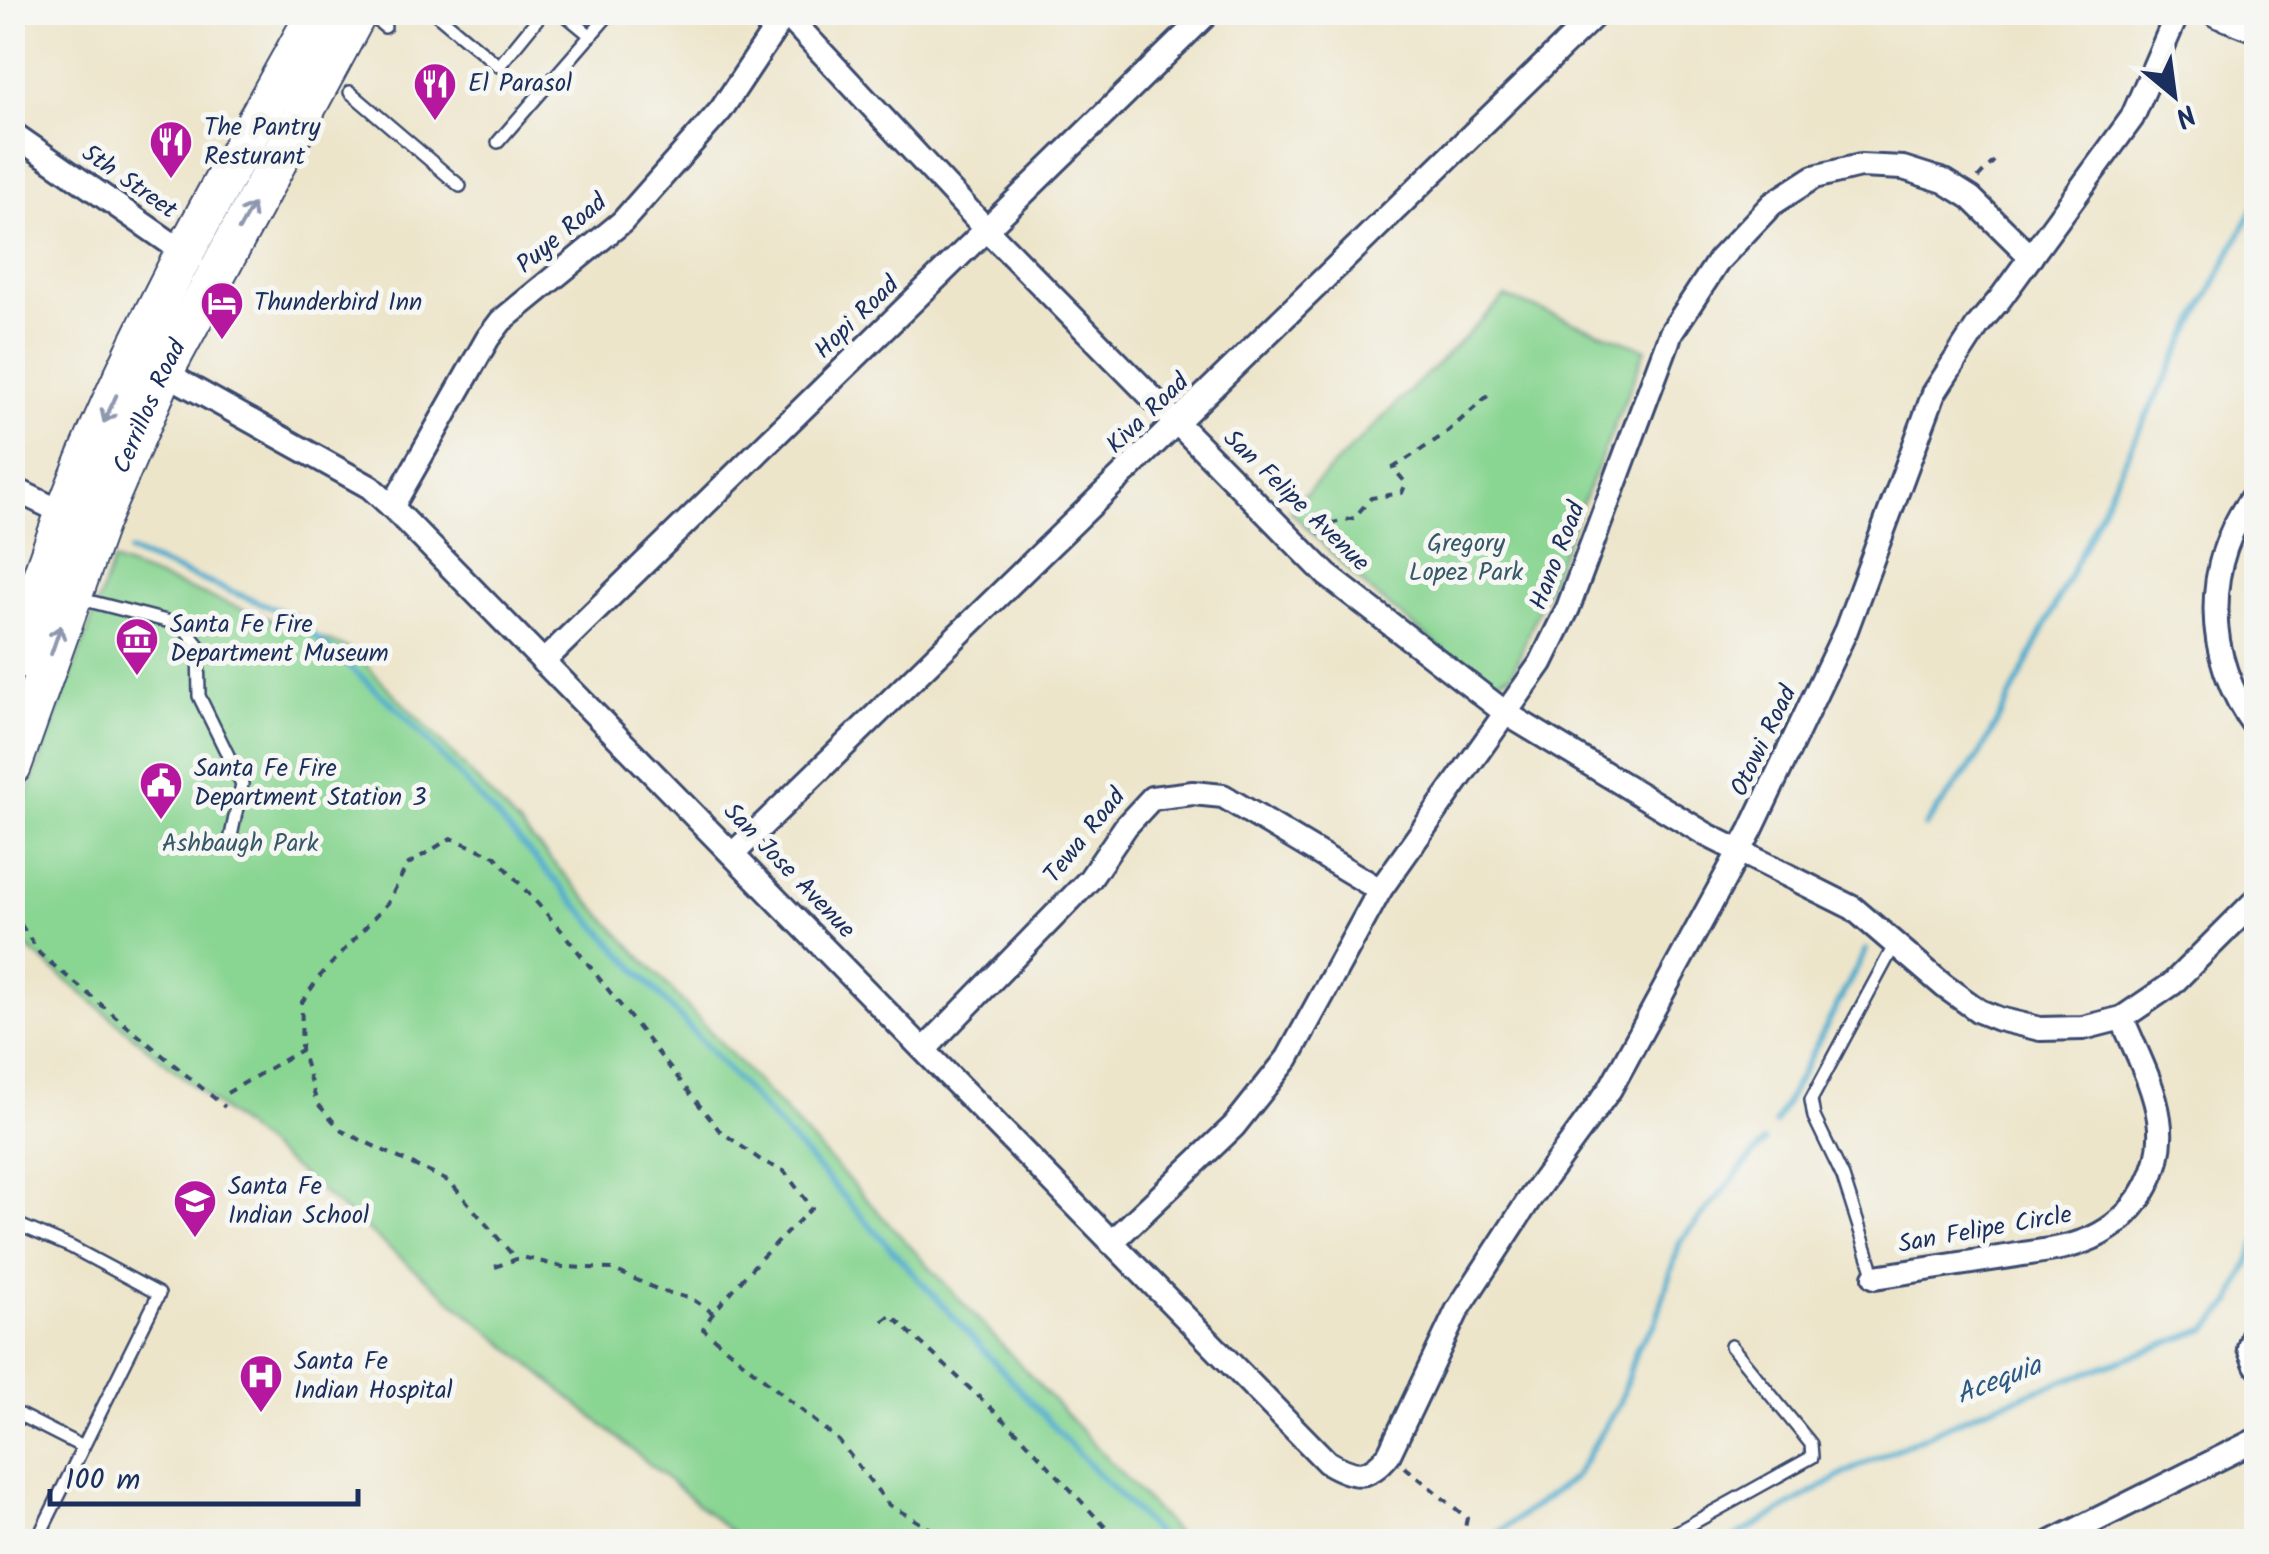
<svg xmlns="http://www.w3.org/2000/svg" width="2269" height="1554" viewBox="0 0 2269 1554" font-family="Kalam,sans-serif">
<style>
.green{fill:#89d592;stroke:#528278;stroke-width:2.5}
.lines{fill:none;stroke-linecap:round;stroke-linejoin:round}
.stream{stroke:#4caacb;stroke-width:6}
.service-casing{stroke:#3a4a6e;stroke-width:16}
.minor-casing{stroke:#3a4a6e;stroke-width:28}
.tertiary-casing{stroke:#3a4a6e;stroke-width:35}
.primary-casing{stroke:#3a4a6e;stroke-width:42}
.path{stroke:#3a4a6e;stroke-width:4;stroke-dasharray:8 8;stroke-linecap:butt}
.service{stroke:#fff;stroke-width:11}
.minor{stroke:#fff;stroke-width:22}
.tertiary{stroke:#fff;stroke-width:30}
.primary{stroke:#fff;stroke-width:38}
.oneway{stroke:#8d97ae}
.labels{text-anchor:middle;dominant-baseline:central;stroke-width:10;stroke-linejoin:round;paint-order:stroke}
.poi-label{font-size:25px;fill:#1b2f5e;stroke:#f6f6f2;text-anchor:start}
.street-label{font-size:25px;fill:#1b2f5e;stroke:#f6f6f2}
.park-label{font-size:25px;fill:#36586b;stroke:#f6f6f2}
.water-label{font-size:28px;font-style:italic;fill:#2c5a84;stroke:#f6f6f2}
</style>
<rect width="100%" height="100%" fill="#f6f6f2"/>
<filter id="ink" filterUnits="userSpaceOnUse"><feTurbulence type="fractalNoise" baseFrequency=".01" numOctaves="2"/><feDisplacementMap in="SourceGraphic" scale="20" xChannelSelector="R" yChannelSelector="G"/><feConvolveMatrix kernelMatrix="1 2 1 2 8 2 1 2 1" color-interpolation-filters="sRGB"/></filter>
<filter id="wash" filterUnits="userSpaceOnUse"><feTurbulence type="fractalNoise" baseFrequency=".0048" numOctaves="4" result="noise"/><feDisplacementMap in="SourceGraphic" scale="40" xChannelSelector="R" yChannelSelector="G"/><feGaussianBlur stdDeviation="2.25" result="paint"/><feColorMatrix in="noise" values="0 0 0 0 0 0 0 0 0 0 0 0 0 0 0 0 0 1.4 0 .05"/><feComposite in="paint" operator="in"/></filter>
<g filter="url(#wash)">
<rect width="100%" height="100%" fill="#ede5ca"/>
<!-- green -->
<g class="green">
<polygon points="1505,297 1646,349 1512,674 1486,684 1369,590 1289,510"/>
<polygon points="113,561 350,649 444,745 1184,1541 742,1541 13,936 12,837"/>
</g>
<g class="lines">
<!-- stream -->
<g class="stream">
<polyline points="130,552 291,615 402,713 1073,1448 1165,1542"/>
<polyline points="1925,826 1979,756 2020,678 2139,431 2256,203"/>
<polyline points="1775,1124 1866,950"/>
<polyline points="1485,1542 1574,1478 1620,1402 1637,1347 1655,1324 1680,1242 1764,1142"/>
<polyline points="1727,1542 1853,1469 1980,1411 2207,1329 2232,1302 2256,1244"/>
</g>
</g>
</g>
<g filter="url(#ink)">
<g class="lines">
<!-- service casing -->
<g class="service-casing">
<g id="service">
<polyline points="367,12 385,27"/>
<polyline points="434,12 499,66 543,12"/>
<polyline points="562,12 591,36"/>
<polyline points="350,92 460,186"/>
<polyline points="498,142 611,12"/>
<polyline points="77,598 182,625 198,645 199,696 242,784 231,836"/>
<polyline points="12,1222 71,1247 159,1294 36,1542"/>
<polyline points="1875,1277 1843,1177 1814,1117 1811,1100 1895,944"/>
<polyline points="12,1411 83,1447"/>
<polyline points="1659,1542 1812,1457 1811,1444 1731,1346"/>
</g>
</g>
<!-- minor casing -->
<g class="minor-casing">
<g id="minor">
<polyline points="784,12 987,230 1327,575 1507,714 1707,835 1853,908 1944,986 1979,1011 1999,1019 2040,1029 2083,1028 2122,1018 2172,984 2256,900"/>
<polyline points="12,17 15,12"/>
<polyline points="12,133 192,258"/>
<path d="M157 363 183 383 370 487 392 507 1327 1462C1354 1478 1369 1480 1389 1454L1457 1311 1529 1200 1610 1089 1751 830 1846 630 1934 393 1978 325 2000 299 2132 118 2178 12"/>
<polyline points="12,488 47,505 78,513"/>
<path d="M2256 492C2201 563 2203 657 2256 728"/>
<polyline points="392,507 488,338 501,321 622,222 721,110 785,14"/>
<polyline points="543,662 1209,12"/>
<polyline points="734,853 1598,12"/>
<polyline points="925,1049 1090,879 1126,826 1152,798 1193,793 1223,796 1380,890"/>
<polyline points="1111,1243 1234,1126 1288,1058 1380,890 1541,663 1568,608 1671,333 1719,260 1772,204 1814,177 1860,166 1903,168 1944,181 1971,198 2031,257"/>
<path d="M1875 1277C1920 1270 1965 1263 2011 1256 2040 1251 2073 1249 2100 1234 2140 1212 2166 1165 2159 1119 2154 1084 2135 1050 2122 1018"/>
<polyline points="2256,1326 2249,1348 2256,1365"/>
<polyline points="2052,1542 2256,1440"/>
</g>
</g>
<!-- tertiary casing -->
<g class="tertiary-casing">
<polyline id="tertiary" points="2218,12 2256,26"/>
</g>
<!-- primary casing -->
<g class="primary-casing">
<g id="primary">
<path d="M12 662C30 611 47 560 66 510 132 337 227 174 317 12"/>
<path id="s1" d="M12 766 99 522 166 368 358 12"/>
</g>
</g>
<!-- path -->
<g class="path">
<polyline points="1978,178 1994,161"/>
<polyline points="1318,534 1333,523 1354,518 1371,498 1402,493 1406,483 1393,468 1445,434 1492,392"/>
<polyline points="12,911 40,954 225,1107"/>
<polyline points="227,1093 301,1050"/>
<polyline points="495,1267 522,1257 563,1267 612,1269 659,1290 692,1299 713,1313 759,1260 812,1208 784,1171 762,1161 719,1130 561,930 495,856 451,838 407,865 388,903 320,976 302,1002 301,1050 317,1103 342,1131 450,1182 516,1259"/>
<polyline points="713,1313 703,1329 839,1441 889,1505 954,1542"/>
<polyline points="883,1321 891,1315 1020,1435 1119,1542"/>
<polyline points="1405,1467 1467,1518 1462,1542"/>
<polyline points="1100,1542 1103,1527"/>
</g>
<!-- service -->
<use href="#service" class="service"/>
<!-- minor -->
<use href="#minor" class="minor"/>
<!-- tertiary -->
<use href="#tertiary" class="tertiary"/>
<!-- primary -->
<use href="#primary" class="primary"/>
</g>
<!-- one-way arrows -->
<defs><path id="oneway-shaft" d="M-6 0H5M1.5-3L5.5 0L1.5 3" fill="none" stroke-width="1.6" stroke-linecap="round" stroke-linejoin="round" transform="scale(2.5)"/></defs>
<g class="oneway">
<use href="#oneway-shaft" transform="translate(246 217) rotate(-61)"/>
<use href="#oneway-shaft" transform="translate(110 409) rotate(115)"/>
<use href="#oneway-shaft" transform="translate(56 640) rotate(-71)"/>
</g>
</g>
<!-- icons -->
<defs>
<g id="restaurant-pin" transform="scale(2.25)"><path d="M0 17L-7.5 6A9.5 9.5 0 1 1 7.5 6Z" fill="#b5179e" stroke="#f6f6f2"/><path d="M-5-6h1v4h1v-4h1v4h1v-4h1v5L-1.5 .5V6h-2V.5L-5-1ZM5-6V6H3V1.5H1.5Q1.5-4 5-6Z" fill="#fff"/></g>
<g id="hotel-pin" transform="scale(2.25)"><path d="M0 17L-7.5 6A9.5 9.5 0 1 1 7.5 6Z" fill="#b5179e" stroke="#f6f6f2"/><path d="M-6-4.5h1.5V1H6V5H4.5V3h-9V5H-6ZM-4 0a1.8 1.8 0 1 1 3.6 0ZM.5 0V-2.5h3Q6-2.5 6 0Z" fill="#fff"/></g>
<g id="museum-pin" transform="scale(2.25)"><path d="M0 17L-7.5 6A9.5 9.5 0 1 1 7.5 6Z" fill="#b5179e" stroke="#f6f6f2"/><path d="M0-6L6-3V-2H-6V-3ZM-5-1h2V3h-2ZM-1-1h2V3h-2ZM3-1h2V3H3ZM-6 4H6V6H-6Z" fill="#fff"/></g>
<g id="civic-pin" transform="scale(2.25)"><path d="M0 17L-7.5 6A9.5 9.5 0 1 1 7.5 6Z" fill="#b5179e" stroke="#f6f6f2"/><path d="M-.6-6.5H3V-4.5H.6V-3L4-1V1h2V6H-6V1h2V-1L-.6-3ZM-1.2 2.5V6h2.4V2.5Z" fill="#fff"/></g>
<g id="school-pin" transform="scale(2.25)"><path d="M0 17L-7.5 6A9.5 9.5 0 1 1 7.5 6Z" fill="#b5179e" stroke="#f6f6f2"/><path d="M0-5L7-2L0 1L-7-2ZM-4 1L0 2.5L4 1V4Q0 6-4 4Z" fill="#fff"/></g>
<g id="hospital-pin" transform="scale(2.25)"><path d="M0 17L-7.5 6A9.5 9.5 0 1 1 7.5 6Z" fill="#b5179e" stroke="#f6f6f2"/><path d="M-5-5h3v3.5h4V-5h3V5h-3V1.5h-4V5h-3Z" fill="#fff"/></g>
</defs>
<g fill-rule="evenodd">
<use href="#restaurant-pin" x="435" y="84"/>
<use href="#restaurant-pin" x="171" y="142"/>
<use href="#hotel-pin" x="222" y="303"/>
<use href="#museum-pin" x="137" y="639"/>
<use href="#civic-pin" x="161" y="783"/>
<use href="#school-pin" x="195" y="1201"/>
<use href="#hospital-pin" x="261" y="1376"/>
</g>
<g class="labels">
<!-- poi labels -->
<g class="poi-label">
<text x="468" y="84">El Parasol</text>
<text x="204" y="128">The Pantry<tspan x="204" dy="29">Resturant</tspan></text>
<text x="254" y="303">Thunderbird Inn</text>
<text x="170" y="625">Santa Fe Fire<tspan x="170" dy="29">Department Museum</tspan></text>
<text x="194" y="769">Santa Fe Fire<tspan x="194" dy="29">Department Station 3</tspan></text>
<text x="228" y="1187">Santa Fe<tspan x="228" dy="29">Indian School</tspan></text>
<text x="294" y="1362">Santa Fe<tspan x="294" dy="29">Indian Hospital</tspan></text>
</g>
<!-- street labels -->
<g class="street-label">
<text transform="translate(129 182) rotate(35)">5th Street</text>
<text transform="translate(562 234) rotate(-40)">Puye Road</text>
<text transform="translate(857 318) rotate(-44)">Hopi Road</text>
<text stroke="none"><textPath href="#s1" startOffset="385">Cerrillos Road</textPath></text>
<text transform="translate(1148 414) rotate(-44)">Kiva Road</text>
<text transform="translate(1296 501) rotate(44)">San Felipe Avenue</text>
<text transform="translate(1558 556) rotate(-69)">Hano Road</text>
<text transform="translate(1764 741) rotate(-64)">Otowi Road</text>
<text transform="translate(1085 836) rotate(-51)">Tewa Road</text>
<text transform="translate(789 871) rotate(46)">San Jose Avenue</text>
<text transform="translate(1985 1230) rotate(-10)">San Felipe Circle</text>
</g>
<!-- park labels -->
<g class="park-label">
<text x="1466" y="544">Gregory<tspan x="1466" dy="29">Lopez Park</tspan></text>
<text x="240" y="844">Ashbaugh Park</text>
</g>
<!-- water labels -->
<g class="water-label">
<text transform="translate(1999 1381) rotate(-21)">Acequia</text>
</g>
</g>
<!-- margin -->
<rect width="2269" height="1554" fill="none" stroke="#f6f6f2" stroke-width="50"/>
<!-- north arrow -->
<g transform="translate(2174 95) rotate(151)" stroke="#f6f6f2" stroke-width="8" paint-order="stroke">
<path d="M0-8L18 38L0 25L-18 38Z" fill="#1b2f5e"/>
<text y="-15" font-size="28" font-weight="bold" text-anchor="middle" fill="#1b2f5e">N</text>
</g>
<!-- scale -->
<path d="M50 1489v15h308v-15" fill="none" stroke="#1b2f5e" stroke-width="5"/>
<text x="65" y="1489" font-size="30" fill="#1b2f5e" stroke="#f6f6f2" stroke-width="8" paint-order="stroke">100 m</text>
</svg>
